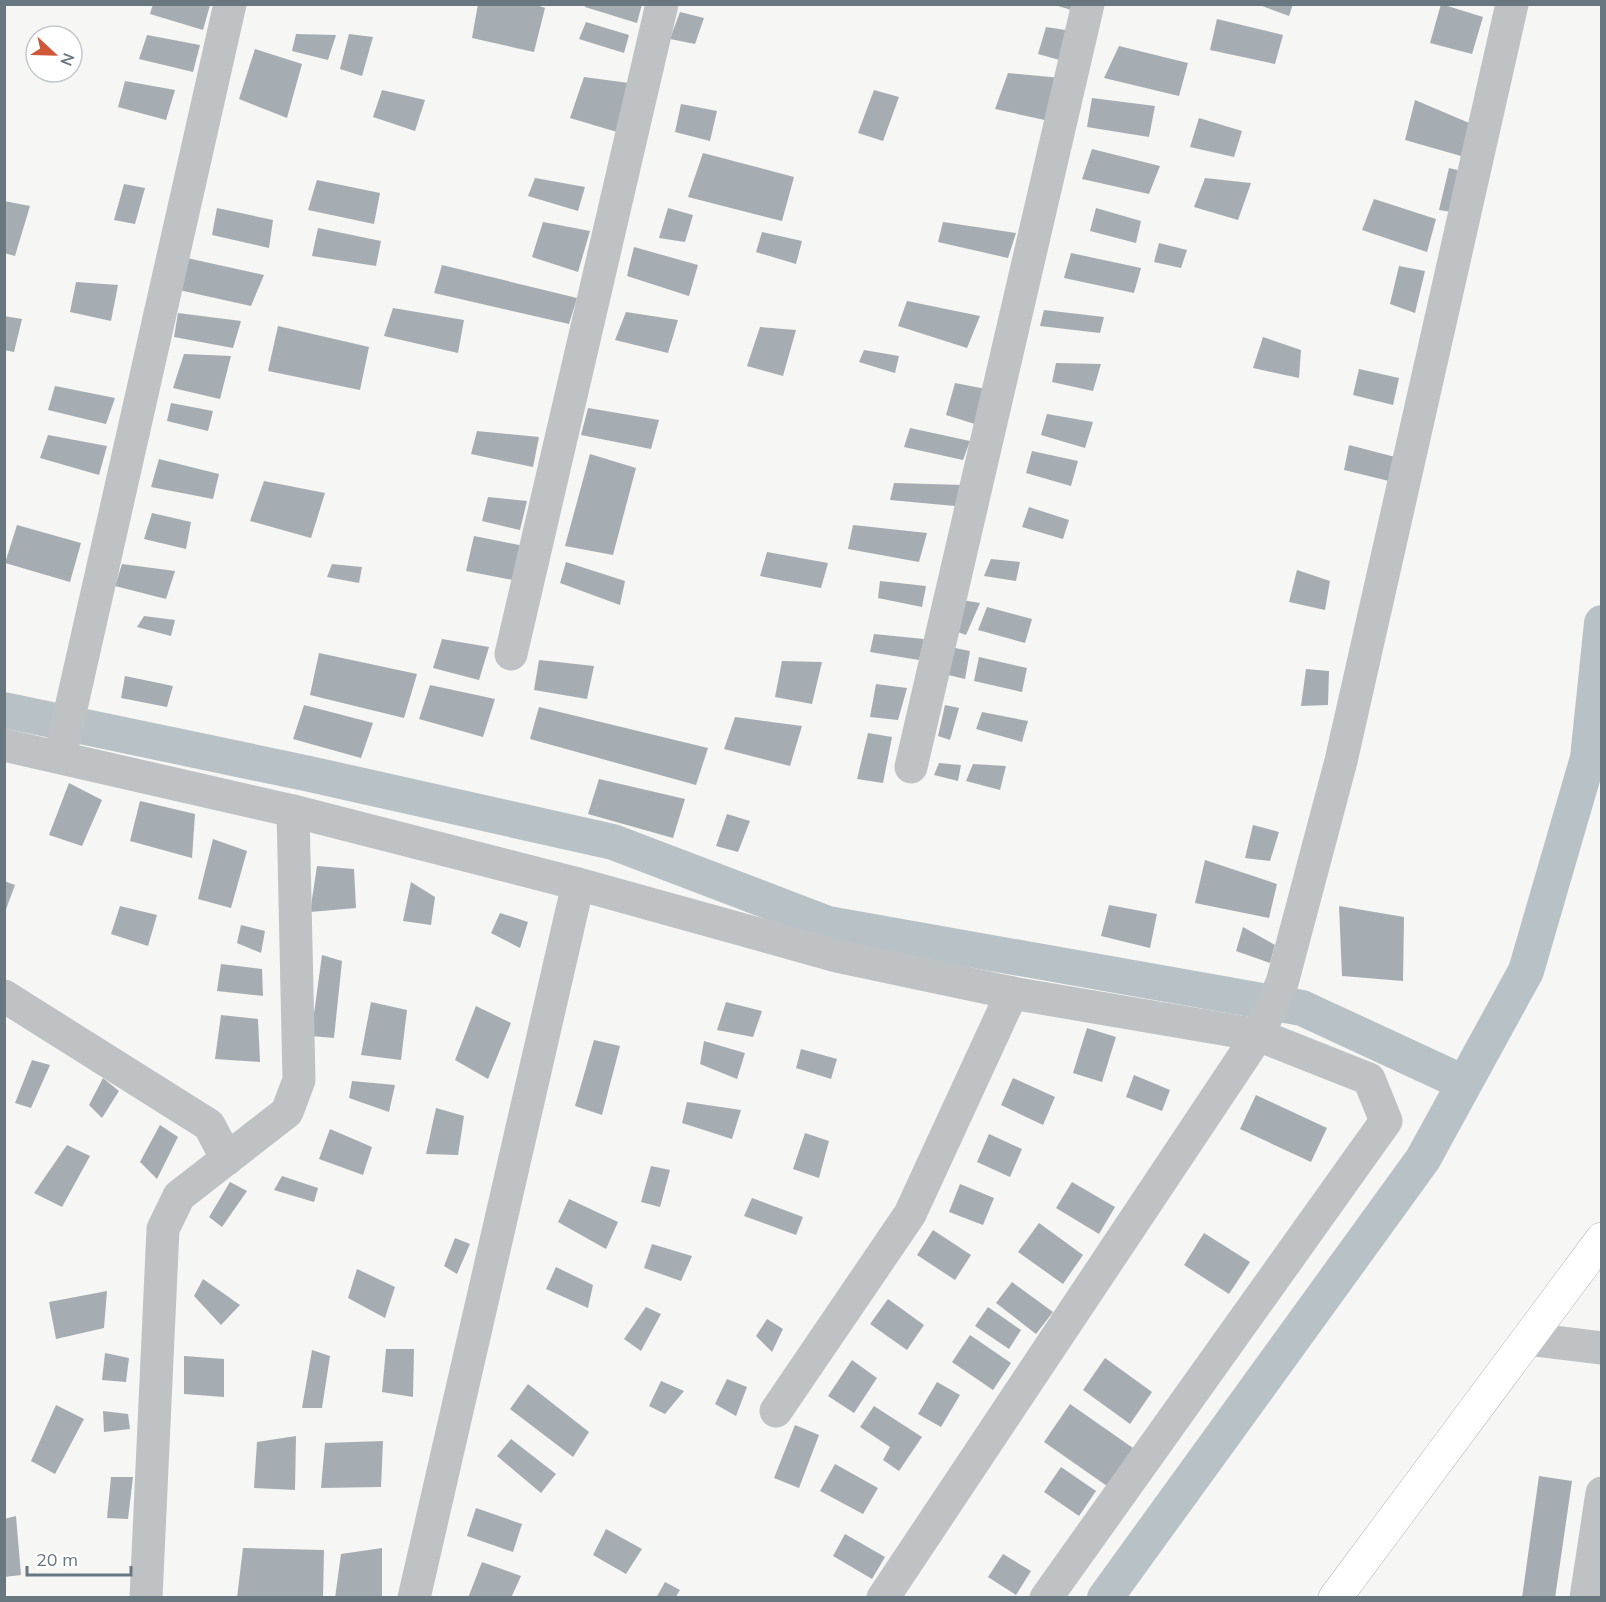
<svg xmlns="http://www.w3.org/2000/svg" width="1606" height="1602" viewBox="0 0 1606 1602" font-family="Mulish,sans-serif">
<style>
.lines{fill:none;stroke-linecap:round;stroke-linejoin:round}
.canal{stroke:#b8c2c6;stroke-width:36}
.building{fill:#a6adb2}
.major-casing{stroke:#b2b6b9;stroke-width:34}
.minor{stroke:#bec2c5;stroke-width:33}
.major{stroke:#fff;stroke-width:33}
</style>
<rect width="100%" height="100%" fill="#f6f6f4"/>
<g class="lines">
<!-- canal -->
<g class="canal">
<polyline points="4,710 305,773 613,842 828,924 1302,1008 1464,1083"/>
<polyline points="1105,1598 1423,1159 1526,971 1588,758 1602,623"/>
</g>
</g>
<!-- building -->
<g class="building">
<polygon points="153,4 205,4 210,5 203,30 150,14"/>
<polygon points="478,4 534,4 545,8 534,52 472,38"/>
<polygon points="586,4 642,4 637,23 585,7"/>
<polygon points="1052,4 1072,4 1071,10"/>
<polygon points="1257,4 1293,4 1289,16"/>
<polygon points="1441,4 1483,17 1472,54 1430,43"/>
<polygon points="680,12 704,18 695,44 670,39"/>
<polygon points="1217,19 1283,35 1275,64 1210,50"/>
<polygon points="586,22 629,35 624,53 579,39"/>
<polygon points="1046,27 1072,31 1063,61 1038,54"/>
<polygon points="296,34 336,35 328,60 292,51"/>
<polygon points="349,34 373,37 362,76 340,69"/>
<polygon points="147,35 200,45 193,72 139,59"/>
<polygon points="1119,46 1188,63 1179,96 1104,78"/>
<polygon points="255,49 302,64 287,118 239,99"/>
<polygon points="1008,73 1061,78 1049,121 995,109"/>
<polygon points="584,77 629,83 617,132 570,118"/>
<polygon points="125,81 175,90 166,120 118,107"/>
<polygon points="382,90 425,100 415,131 373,117"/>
<polygon points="874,90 899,97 883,141 858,133"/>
<polygon points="1092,98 1155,106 1149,137 1087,127"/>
<polygon points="1415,100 1474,125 1461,156 1405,140"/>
<polygon points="681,104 717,111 710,141 675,132"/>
<polygon points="1199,118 1242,131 1234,157 1190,147"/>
<polygon points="1092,149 1160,166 1149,194 1082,179"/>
<polygon points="703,153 794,177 782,221 688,197"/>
<polygon points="1449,168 1466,172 1457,213 1439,210"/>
<polygon points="535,178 585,187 578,211 528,196"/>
<polygon points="1205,178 1251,183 1238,220 1194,207"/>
<polygon points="317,180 380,193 374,224 308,210"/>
<polygon points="124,184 145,188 135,224 114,220"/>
<polygon points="1374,199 1436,219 1427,252 1362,230"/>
<polygon points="4,201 30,206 15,256 4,253"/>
<polygon points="217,208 273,220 269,248 212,235"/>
<polygon points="668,208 693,215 685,242 659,238"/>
<polygon points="1096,208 1141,221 1136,243 1090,231"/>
<polygon points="543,222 590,231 578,272 532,257"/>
<polygon points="943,222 1016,233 1008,258 938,242"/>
<polygon points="318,228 381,241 376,266 312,256"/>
<polygon points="762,232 802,241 796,264 756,252"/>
<polygon points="1159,243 1187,250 1181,268 1154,262"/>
<polygon points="634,247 698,265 689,296 627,276"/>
<polygon points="1071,253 1141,268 1134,293 1064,278"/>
<polygon points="187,258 264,275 251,306 179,290"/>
<polygon points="442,265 577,298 569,324 434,293"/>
<polygon points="1399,266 1425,271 1415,313 1390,304"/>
<polygon points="76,282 118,285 111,321 70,312"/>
<polygon points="907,301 980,316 967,348 898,326"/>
<polygon points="393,308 464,320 458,353 384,336"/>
<polygon points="1044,310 1104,317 1100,333 1040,326"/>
<polygon points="626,312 678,320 668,353 615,340"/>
<polygon points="178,313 241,321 233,348 174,337"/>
<polygon points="4,316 22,319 14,352 4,350"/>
<polygon points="278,326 369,347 360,390 268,371"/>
<polygon points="760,327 796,330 783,376 747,366"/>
<polygon points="1263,337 1301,350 1299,378 1253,368"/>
<polygon points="864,350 899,356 895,373 859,362"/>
<polygon points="184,354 231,356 220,399 173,388"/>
<polygon points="1056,363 1101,364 1093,391 1052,382"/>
<polygon points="1359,369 1399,378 1393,405 1353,395"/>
<polygon points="955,383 986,389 978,425 946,415"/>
<polygon points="55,386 115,398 106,424 48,410"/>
<polygon points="171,403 213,411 208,431 167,421"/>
<polygon points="588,408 659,420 651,449 581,435"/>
<polygon points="1047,414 1093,422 1085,448 1041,435"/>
<polygon points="910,428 970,441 963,460 904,447"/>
<polygon points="477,431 539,437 533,467 471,454"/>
<polygon points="48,435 107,446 99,475 40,458"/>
<polygon points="1349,445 1399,458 1393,482 1344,470"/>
<polygon points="1032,451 1078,461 1071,486 1026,473"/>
<polygon points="590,454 636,468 613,555 565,546"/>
<polygon points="159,459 219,474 213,499 151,487"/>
<polygon points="264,481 325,493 311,538 250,521"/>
<polygon points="894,483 963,485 955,506 890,500"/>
<polygon points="488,497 527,501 520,530 482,521"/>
<polygon points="1029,507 1069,520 1063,539 1022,527"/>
<polygon points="152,513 191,522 186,549 144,539"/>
<polygon points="17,525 81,543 70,582 5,563"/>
<polygon points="853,525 927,533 919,562 848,549"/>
<polygon points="474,536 524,546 518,581 466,571"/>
<polygon points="767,552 828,563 821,588 760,576"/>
<polygon points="991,559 1020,562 1016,581 984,576"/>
<polygon points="566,562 625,581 620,605 560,583"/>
<polygon points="122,564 175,571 166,599 115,586"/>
<polygon points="332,564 362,567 359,583 327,577"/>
<polygon points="1297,570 1330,581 1325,610 1289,602"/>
<polygon points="880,581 926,586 922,607 878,598"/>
<polygon points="962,600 980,603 966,635 955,631"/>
<polygon points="987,607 1032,619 1025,643 978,630"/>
<polygon points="144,616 175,620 171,636 137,627"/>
<polygon points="874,634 924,639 919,660 870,652"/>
<polygon points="442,639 489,647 479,680 433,668"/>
<polygon points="950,647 970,651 965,679 944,674"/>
<polygon points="319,653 417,674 404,718 310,695"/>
<polygon points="979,657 1027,668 1022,692 974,681"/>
<polygon points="539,660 594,666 587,699 534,690"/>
<polygon points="782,661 822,662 812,704 775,697"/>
<polygon points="1306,669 1329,671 1328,705 1301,706"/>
<polygon points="125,676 173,686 167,707 121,698"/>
<polygon points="876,684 907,688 898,720 870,717"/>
<polygon points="430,685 495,699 483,737 419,719"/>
<polygon points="304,705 373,723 361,758 293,739"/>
<polygon points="945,705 959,708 950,740 938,736"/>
<polygon points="539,707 708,748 696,785 530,739"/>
<polygon points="982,712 1028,721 1022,742 976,729"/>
<polygon points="735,717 802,726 790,766 724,749"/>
<polygon points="868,733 892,737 883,783 857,779"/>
<polygon points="939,763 961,765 958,781 934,775"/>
<polygon points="973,764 1006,766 1000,790 966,781"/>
<polygon points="599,779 685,799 673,838 588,814"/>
<polygon points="69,783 102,800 82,846 49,835"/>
<polygon points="140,801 195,814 192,858 130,841"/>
<polygon points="727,814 750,821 738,852 716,846"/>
<polygon points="1253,825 1279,832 1270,861 1245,858"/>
<polygon points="213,839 247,851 231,908 198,899"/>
<polygon points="1205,860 1277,884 1269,918 1195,903"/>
<polygon points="317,866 354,869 356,908 310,912"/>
<polygon points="4,881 15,885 5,912 4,912"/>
<polygon points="411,882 435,897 431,925 403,921"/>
<polygon points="1109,905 1157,914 1150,948 1101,936"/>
<polygon points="120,906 157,915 148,946 111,934"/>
<polygon points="1339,906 1404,917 1403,981 1342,976"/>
<polygon points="500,913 528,922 520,948 491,933"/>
<polygon points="241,925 265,931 261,953 237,943"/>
<polygon points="1243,927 1275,945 1270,963 1236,951"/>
<polygon points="322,955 342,961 334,1038 311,1036"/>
<polygon points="221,964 262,969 263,996 217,991"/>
<polygon points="371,1002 407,1010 401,1060 361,1055"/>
<polygon points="726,1002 762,1011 753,1037 717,1030"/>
<polygon points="476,1006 511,1023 488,1079 455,1060"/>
<polygon points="221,1015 258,1019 260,1062 215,1059"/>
<polygon points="1087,1028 1116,1037 1102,1082 1073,1073"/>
<polygon points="594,1040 620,1046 602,1115 575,1106"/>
<polygon points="704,1041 745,1053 737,1079 700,1064"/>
<polygon points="801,1049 837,1059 831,1079 796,1068"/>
<polygon points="32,1060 50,1065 31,1108 15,1103"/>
<polygon points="1134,1075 1170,1090 1162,1111 1126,1097"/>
<polygon points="103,1078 119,1091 102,1118 89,1105"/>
<polygon points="1013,1078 1055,1097 1043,1125 1001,1105"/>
<polygon points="352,1081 395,1085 389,1112 349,1098"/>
<polygon points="1256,1095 1327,1128 1311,1162 1240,1129"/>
<polygon points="687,1102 741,1110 732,1139 682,1123"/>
<polygon points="436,1108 464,1116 458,1155 426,1154"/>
<polygon points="160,1125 178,1137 157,1179 140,1162"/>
<polygon points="330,1129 372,1147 363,1175 319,1159"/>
<polygon points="805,1133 829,1141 819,1178 793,1169"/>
<polygon points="989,1134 1022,1149 1010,1177 977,1162"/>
<polygon points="67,1145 90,1156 62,1207 34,1193"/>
<polygon points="651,1166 670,1170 660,1207 641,1202"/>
<polygon points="282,1176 318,1188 314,1202 274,1190"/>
<polygon points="230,1182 247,1191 222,1227 209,1217"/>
<polygon points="1072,1182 1115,1207 1099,1234 1056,1208"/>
<polygon points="960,1184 994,1198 983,1225 949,1212"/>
<polygon points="752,1198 803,1217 796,1235 744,1216"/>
<polygon points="569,1199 618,1222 606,1249 558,1222"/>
<polygon points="1039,1223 1083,1255 1063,1284 1018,1252"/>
<polygon points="933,1230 971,1255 955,1280 917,1255"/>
<polygon points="1204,1233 1250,1262 1229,1294 1184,1265"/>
<polygon points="455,1238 470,1244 457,1274 444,1266"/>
<polygon points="652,1244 692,1256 681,1281 644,1268"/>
<polygon points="556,1267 593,1285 588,1308 546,1289"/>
<polygon points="357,1269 395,1287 385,1318 348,1298"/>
<polygon points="203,1279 240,1305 221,1325 194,1296"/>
<polygon points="1012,1282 1053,1312 1036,1334 996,1303"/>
<polygon points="107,1291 104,1328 56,1339 49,1302"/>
<polygon points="888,1299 924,1325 907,1350 870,1324"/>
<polygon points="646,1307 661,1314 641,1351 624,1339"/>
<polygon points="988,1307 1021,1330 1009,1349 975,1326"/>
<polygon points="767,1319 783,1329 772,1352 756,1336"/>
<polygon points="970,1335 1011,1363 993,1390 952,1362"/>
<polygon points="386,1349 414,1349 413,1397 382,1392"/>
<polygon points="312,1350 330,1356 322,1408 302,1408"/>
<polygon points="105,1353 129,1358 126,1382 102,1380"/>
<polygon points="184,1356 224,1359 224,1397 184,1394"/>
<polygon points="1105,1358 1152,1392 1130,1424 1083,1390"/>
<polygon points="852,1360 877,1378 854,1413 828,1396"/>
<polygon points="727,1379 747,1387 736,1416 715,1404"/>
<polygon points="661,1381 684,1391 665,1414 649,1406"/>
<polygon points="937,1382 960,1395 941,1427 918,1414"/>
<polygon points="528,1384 589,1432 573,1457 510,1409"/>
<polygon points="1070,1404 1133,1448 1107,1486 1044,1442"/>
<polygon points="56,1405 84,1419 55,1474 31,1461"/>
<polygon points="874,1406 922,1437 899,1471 883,1460 890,1447 860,1427"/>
<polygon points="103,1411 128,1414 130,1429 104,1432"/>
<polygon points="795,1425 819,1435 799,1488 774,1478"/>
<polygon points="296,1436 295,1490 254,1488 257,1442"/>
<polygon points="511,1439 556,1474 541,1493 497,1456"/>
<polygon points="383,1441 381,1487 321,1488 325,1443"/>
<polygon points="835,1464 878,1488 863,1514 820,1491"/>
<polygon points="1061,1467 1096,1491 1079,1516 1044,1492"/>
<polygon points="1539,1476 1572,1481 1555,1598 1522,1598"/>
<polygon points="111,1477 133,1477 128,1519 107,1518"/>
<polygon points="476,1508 522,1524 513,1552 467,1536"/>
<polygon points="16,1516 21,1575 4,1577 4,1519"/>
<polygon points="606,1529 642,1549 626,1574 593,1555"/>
<polygon points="845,1534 885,1557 872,1579 833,1556"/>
<polygon points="243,1548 324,1550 323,1598 237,1598"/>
<polygon points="382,1548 382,1598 335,1598 341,1554"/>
<polygon points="1003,1554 1031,1571 1016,1595 988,1577"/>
<polygon points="482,1562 521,1576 511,1598 468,1598"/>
<polygon points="665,1582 680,1590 675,1598 656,1598"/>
</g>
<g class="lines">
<!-- major casing -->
<g class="major-casing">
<polyline id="major" points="1335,1598 1602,1239"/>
</g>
<!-- minor -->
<g class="minor">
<polyline points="511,654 662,4"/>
<polyline points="4,745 293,811 578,884 837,956 1012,993 1258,1035 1369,1079 1386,1121 1046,1598"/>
<polyline points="60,757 230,4"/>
<polyline points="911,767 1088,4"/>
<polyline points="4,996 209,1125 227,1159"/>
<polyline points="1528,1339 1602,1348"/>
<polyline points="776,1411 910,1214 1012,993"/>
<polyline points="146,1598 163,1229 179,1196 287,1112 299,1080 293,811"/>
<polyline points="414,1598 578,884"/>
<polyline points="883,1598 1258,1035 1282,983 1341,761 1512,4"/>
<polyline points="1586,1598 1602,1493"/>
</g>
<!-- major -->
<use href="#major" class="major"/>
</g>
<!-- border -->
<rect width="1606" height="1602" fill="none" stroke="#697781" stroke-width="12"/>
<!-- north arrow -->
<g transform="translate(54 54) rotate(112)"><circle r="28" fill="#ffffff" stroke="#c3c9cd" stroke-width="1.5"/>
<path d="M0-4.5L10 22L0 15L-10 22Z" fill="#d0583a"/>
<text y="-9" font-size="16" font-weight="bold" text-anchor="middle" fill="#697781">N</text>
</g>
<!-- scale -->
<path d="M27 1566v9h104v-9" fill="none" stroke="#697781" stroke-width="3"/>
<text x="36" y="1566" font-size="18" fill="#697781" stroke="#ffffff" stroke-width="4.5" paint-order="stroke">20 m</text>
</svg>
